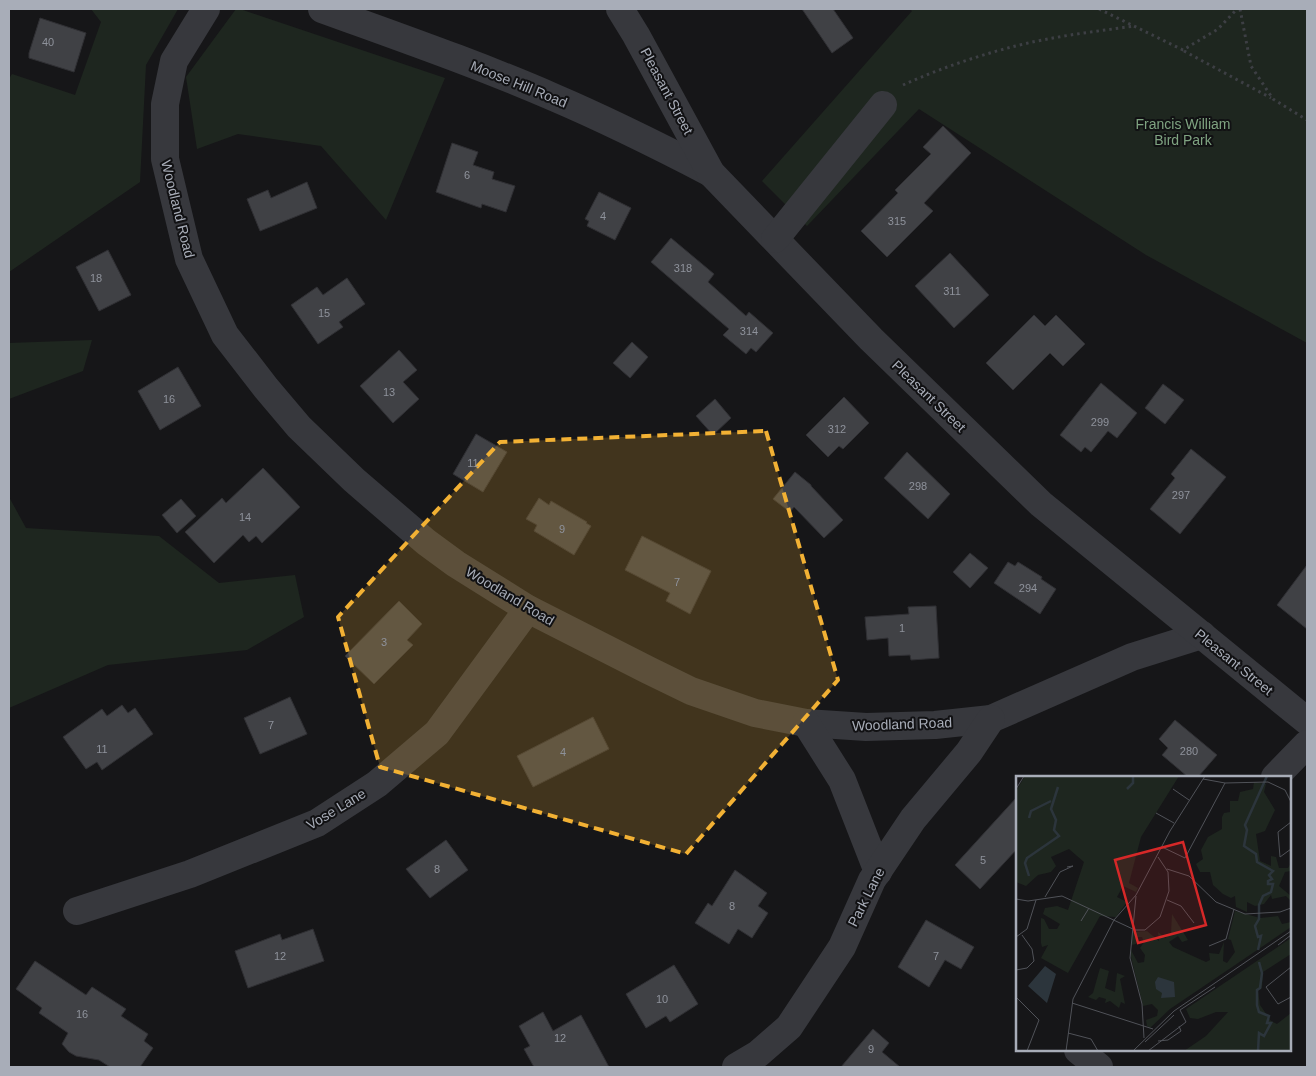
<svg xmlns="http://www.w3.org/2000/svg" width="1316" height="1076" viewBox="0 0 1316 1076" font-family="Helvetica,sans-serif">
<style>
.green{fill:#1e261f}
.building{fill:#404145;stroke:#303034}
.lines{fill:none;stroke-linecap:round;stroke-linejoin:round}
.path{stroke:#3d3f44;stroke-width:3;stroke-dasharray:2.5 4;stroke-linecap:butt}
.minor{stroke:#37383d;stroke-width:28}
.marked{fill:#f2b134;fill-opacity:0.2;stroke:#f2b134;stroke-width:4;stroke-dasharray:10 6;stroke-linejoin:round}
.labels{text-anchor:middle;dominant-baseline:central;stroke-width:4;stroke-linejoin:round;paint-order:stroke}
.number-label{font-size:11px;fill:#8e929b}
.street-label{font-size:14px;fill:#a8adb8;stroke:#111113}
.park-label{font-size:14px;fill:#7fa381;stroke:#111113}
.inset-river{fill:none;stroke:#2c353c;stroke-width:2.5}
.inset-road{fill:none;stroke:#505258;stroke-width:1}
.view{fill:#d62828;fill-opacity:0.15;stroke:#d62828;stroke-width:2.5}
.inset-edge{fill:none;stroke:#a8adb8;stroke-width:2.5}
</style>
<rect width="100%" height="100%" fill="#161618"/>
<!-- green -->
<g class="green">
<polygon points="91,9 178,9 146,65 140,182 9,272 9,79 12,74 75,95 101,22"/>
<polygon points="236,9 240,9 445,78 386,220 321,146 238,134 197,149 186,77"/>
<polygon points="910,9 1307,9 1307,343 1146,255 919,109 807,226 762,181 912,11"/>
<polygon points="92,340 83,371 9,399 9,343"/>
<polygon points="9,497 26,528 159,536 219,583 295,575 304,617 247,650 108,665 9,708"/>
</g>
<!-- building -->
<g class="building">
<polygon points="802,9 833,9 853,38 832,53"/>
<polygon points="40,18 86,33 74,72 29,58 29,53"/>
<polygon points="943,126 971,153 924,203 933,211 887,257 861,231 898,193 895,190 931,154 923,147"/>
<polygon points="452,143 478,152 473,165 494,172 492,179 515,186 506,212 482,204 481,208 436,192"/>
<polygon points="307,182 317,208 260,231 247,199 268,190 271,198"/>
<polygon points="599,192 631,208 615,240 587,226 589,221 585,219"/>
<polygon points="671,238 714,274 708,282 746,316 749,312 773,333 756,352 751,348 746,354 723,335 729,329 651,262"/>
<polygon points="108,250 131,295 99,311 76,267"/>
<polygon points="950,253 989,295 954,328 915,286"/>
<polygon points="347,278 365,304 339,322 343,327 318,344 291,305 317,287 323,295"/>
<polygon points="1034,315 1045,326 1056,315 1085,344 1063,366 1050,353 1013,390 986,363"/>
<polygon points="632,342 648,357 630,378 613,363"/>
<polygon points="399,350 417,370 403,382 419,399 393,423 360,386"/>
<polygon points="178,367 201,406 160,430 138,391"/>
<polygon points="1101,383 1137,413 1117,438 1108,431 1091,452 1085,447 1081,452 1060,435"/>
<polygon points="1163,384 1184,400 1165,424 1145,408"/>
<polygon points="844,397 869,423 843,449 839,446 828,457 806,435"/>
<polygon points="715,399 731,418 713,435 696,416"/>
<polygon points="476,434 507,452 483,492 453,474"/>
<polygon points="1191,449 1226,477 1180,534 1150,509 1175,478 1171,474"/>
<polygon points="907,452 950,494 928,519 884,478"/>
<polygon points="263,468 300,507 262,543 256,536 249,542 243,535 214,563 185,532 222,498 226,503"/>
<polygon points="795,472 811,485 811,486 843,520 824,538 794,507 790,512 773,499"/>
<polygon points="539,498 549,505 551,501 587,522 586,523 591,526 574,555 534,531 537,525 526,519"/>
<polygon points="181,499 196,516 177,533 162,515"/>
<polygon points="642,536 711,571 690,614 666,601 670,593 625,570"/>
<polygon points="970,553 988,568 970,588 953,572"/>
<polygon points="1008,562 1015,566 1018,562 1042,577 1041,579 1056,589 1040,614 994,583"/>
<polygon points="1307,565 1307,629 1277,605"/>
<polygon points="399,601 422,624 407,640 413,645 374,684 345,656"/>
<polygon points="936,606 939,658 911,660 910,655 889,656 888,638 867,640 865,617 909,614 908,607"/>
<polygon points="290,697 307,734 260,754 244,718"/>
<polygon points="122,705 128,713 135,708 153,734 102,770 97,762 86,769 63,737 102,709 107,716"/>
<polygon points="593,717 609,749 533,787 517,756"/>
<polygon points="1175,720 1217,755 1198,777 1188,777 1162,755 1168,748 1159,739"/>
<polygon points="1017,797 1017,849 980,889 955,865"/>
<polygon points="446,840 468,870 430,898 406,869"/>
<polygon points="735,870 767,893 758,906 768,913 752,938 738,929 729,944 695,923 708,903 712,906"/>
<polygon points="926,920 974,947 961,969 945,960 929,987 898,967"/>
<polygon points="313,929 324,961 248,988 235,951 280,934 282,940"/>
<polygon points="35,961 86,995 92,987 126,1009 121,1016 148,1034 144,1041 153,1048 140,1067 110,1067 99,1060 76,1056 69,1052 62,1044 68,1033 39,1013 42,1008 16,989"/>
<polygon points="674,965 698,1004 670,1022 666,1016 646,1028 626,994"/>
<polygon points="543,1012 553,1031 581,1015 609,1067 534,1067 524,1049 530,1046 519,1026"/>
<polygon points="873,1029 889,1043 882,1052 900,1067 841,1067"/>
</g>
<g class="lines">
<!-- path -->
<g class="path">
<polyline points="1099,9 1183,50 1218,29 1237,9"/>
<polyline points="1240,9 1251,66 1273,99 1307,120"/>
<polyline points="1184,51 1271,98"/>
<path d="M903 85C947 65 1006 46 1053 38 1080 33 1107 30 1134 26"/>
</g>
<!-- minor -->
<g class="minor">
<polyline points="206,9 174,61 165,104 165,159 189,259 225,335 266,388 299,427 354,480 426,542 456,564 528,609 648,670 691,691 755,713 806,723 866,727 935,725 991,719 1132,657 1202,635"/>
<path d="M322 9C399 37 477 64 553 97 607 120 659 146 711 173"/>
<polyline points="620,9 636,35 711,173 871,339 1041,504 1307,721"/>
<polyline points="775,239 883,105"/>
<polyline points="806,723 842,780 878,872"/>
<polyline points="1275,777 1307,744"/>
<polyline points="77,911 190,874 317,823 377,784 437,733 528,609"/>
<polyline points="1078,1050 1099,1067"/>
<polyline points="736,1067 758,1054 789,1027 842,947 872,880 913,819 969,752 991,719"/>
</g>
</g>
<!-- marked area -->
<path class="marked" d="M766 431 838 680 686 854 380 767 338 617 500 442Z"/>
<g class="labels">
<!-- number labels -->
<g class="number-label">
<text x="48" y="42">40</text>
<text x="467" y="175">6</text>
<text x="603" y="216">4</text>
<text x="897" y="221">315</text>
<text x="683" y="268">318</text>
<text x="96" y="278">18</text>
<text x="952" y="291">311</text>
<text x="324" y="313">15</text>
<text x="749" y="331">314</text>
<text x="389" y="392">13</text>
<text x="169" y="399">16</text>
<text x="1100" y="422">299</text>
<text x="837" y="429">312</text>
<text x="473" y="463">11</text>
<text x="918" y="486">298</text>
<text x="1181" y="495">297</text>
<text x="245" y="517">14</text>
<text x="562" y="529">9</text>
<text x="677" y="582">7</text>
<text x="1028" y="588">294</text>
<text x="902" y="628">1</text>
<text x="384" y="642">3</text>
<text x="271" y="725">7</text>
<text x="102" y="749">11</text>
<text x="1189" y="751">280</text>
<text x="563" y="752">4</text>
<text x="983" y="860">5</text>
<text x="437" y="869">8</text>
<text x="732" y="906">8</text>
<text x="280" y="956">12</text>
<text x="936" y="956">7</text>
<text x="662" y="999">10</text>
<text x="82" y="1014">16</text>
<text x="560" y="1038">12</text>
<text x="871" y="1049">9</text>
</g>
<!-- street labels -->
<g class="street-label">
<text transform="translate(519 84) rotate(22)">Moose Hill Road</text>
<text transform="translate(667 91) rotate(62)">Pleasant Street</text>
<text transform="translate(178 209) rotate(76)">Woodland Road</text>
<text transform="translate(929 396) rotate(44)">Pleasant Street</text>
<text transform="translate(510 596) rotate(31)">Woodland Road</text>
<text transform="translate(1234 662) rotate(39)">Pleasant Street</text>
<text transform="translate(902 724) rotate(-2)">Woodland Road</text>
<text transform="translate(336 809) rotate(-31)">Vose Lane</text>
<text transform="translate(866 897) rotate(-63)">Park Lane</text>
</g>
<!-- park labels -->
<g class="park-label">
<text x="1183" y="124">Francis William<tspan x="1183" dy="16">Bird Park</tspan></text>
</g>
</g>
<!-- overview -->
<g transform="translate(1016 776)">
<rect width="275" height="275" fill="#161618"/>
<path d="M9 0H163L125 61 113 107 122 112 120 116 107 110 101 121 111 126 100 141 84 140 52 197 25 182 32 169 26 171 25 167V142L28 143 33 153H41L44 148 27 138 29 132 41 130 52 134 68 86 53 73 35 81 40 90 35 96 22 99 10 110 0 106V15ZM238 6 250 8 248 16 259 34 249 55 240 58 244 85 255 90V80L260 81 263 92H272L275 87V95L269 96 263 110 275 120V125L270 120 256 123 255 119 248 128 239 130 231 126V136L220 131 219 120 215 122 207 118 197 109 194 96H184L180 88 187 83 185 74 192 61 206 53V41L208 37 214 36V25H222L224 16 237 13ZM219 135 244 142 262 140 266 148 275 146V151L154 233 134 252 131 250 130 244 141 240 142 234 136 228 127 230 115 181V174L122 187 128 186 129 179 124 172 128 166 126 161H121L120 168 115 169 117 156 131 155 143 165 142 156 149 162 155 157 156 138 172 164 166 166 162 160 153 166 157 171 190 186 194 184 193 177 203 178 208 166 207 185 211 187 219 176 215 164 212 163ZM275 162V178L247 196 246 212 242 215 244 229 255 245 261 248 275 237V275H168L190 260 212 236H200L182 243 174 242 170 233ZM84 192 93 195 89 212 99 216 101 197 109 200 104 203 109 228 105 226 103 232 94 225 89 227 90 223 83 221 80 224 72 221 77 217Z" fill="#1e261f"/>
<path d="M29 190 40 198 31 227 12 210ZM142 201 158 206 159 221 145 222 146 217 140 213 139 206Z" fill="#2c353c"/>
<path class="inset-river" d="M111 13 117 7V0M13 42 15 35 35 25M13 100 9 87 11 82 43 60 38 54 40 44 35 33 42 11M242 174 245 160 242 161 239 150 243 143V129L247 120 255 116 257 108H252V105L256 103 253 99 257 95 241 86 240 78 228 70 231 54 229 49 251 0M242 275 243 257 248 260 255 247H251L253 240 243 236 241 229V214L244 212 246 197 243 186"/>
<path class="inset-road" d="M187 3 209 7 252 6 269 14 275 26M0 13 8 0M157 13 173 24M140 37 158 47M275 46 262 56 264 81 275 73M146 71 169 82 209 7M151 93 173 100 200 126 229 138 264 136 275 132M120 120 114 182 126 228 128 262M29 121 44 96 57 90 51 91M0 123 12 125 46 120 119 154H129L144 141 153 115 152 96 142 81M151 124 165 130 178 147M65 145 73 132M0 161 11 153 20 124M262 169 275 159M193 170 210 163 218 133M275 191 250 211 262 228 275 221M0 194 11 192 18 185 16 173 6 159M0 221 23 244 11 275M56 227 137 253M164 234 199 211M52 257 75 263 82 275M142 265 152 264 165 255 163 250M129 266 158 239M50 275 57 223 98 144 120 119 154 55 189 0M117 275 158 235 275 155M132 275 170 246 164 234"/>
<path class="view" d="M167 66 190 149 122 167 99 84Z"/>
<rect width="275" height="275" class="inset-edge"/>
</g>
<!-- border -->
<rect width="1316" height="1076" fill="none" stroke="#a8adb8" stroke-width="20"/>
</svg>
